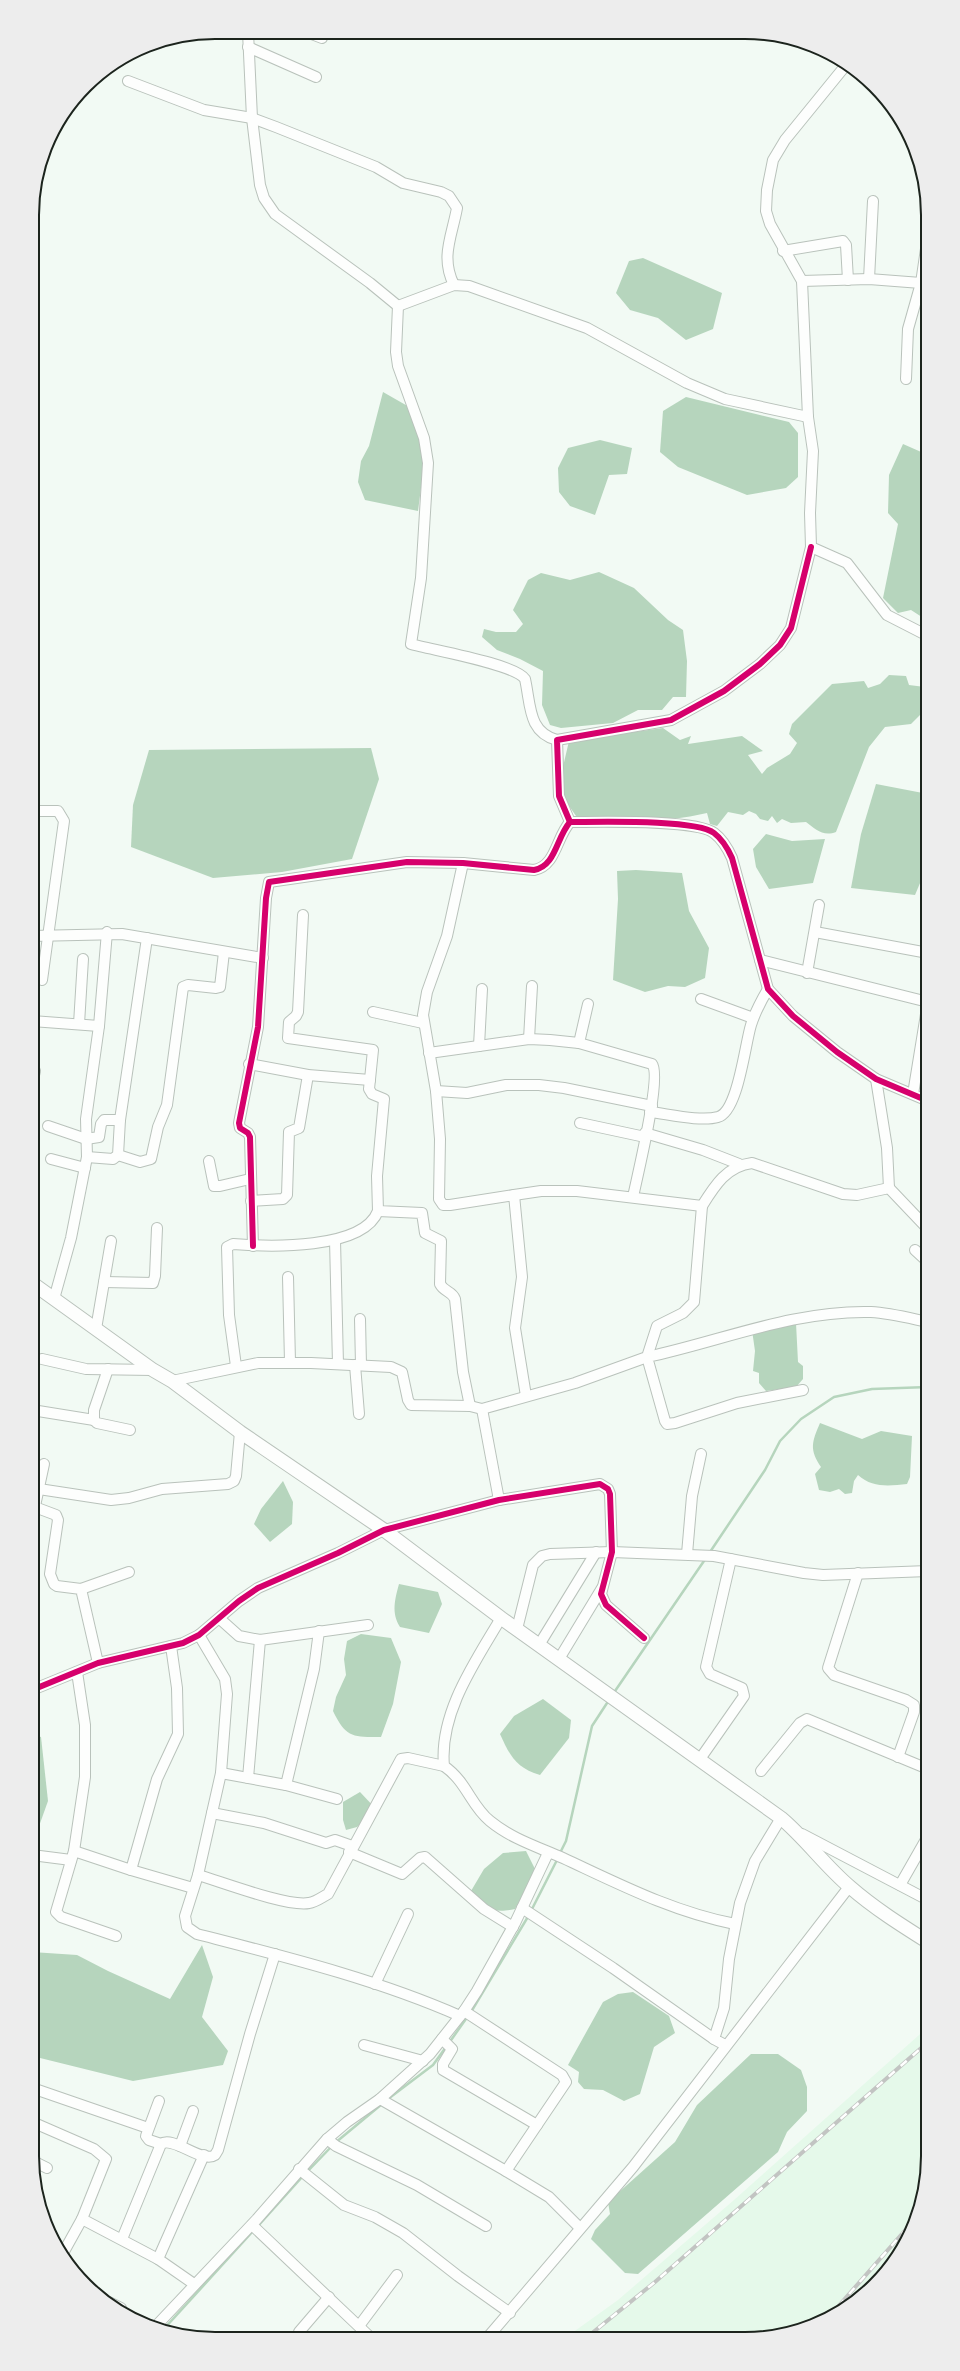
<svg xmlns="http://www.w3.org/2000/svg" width="960" height="2371" viewBox="0 0 960 2371" font-family="'Source Sans 3',sans-serif">
<style>
.built{fill:#e5f9ea}
.water{fill:#b6d5bd}
.lines{fill:none;stroke-linecap:round;stroke-linejoin:round}
.stream{stroke:#b6d5bd;stroke-width:2.5}
.minor-casing{stroke:#b9c2bb;stroke-width:12}
.major-casing{stroke:#b9c2bb;stroke-width:15}
.minor{stroke:#fdfefd;stroke-width:10}
.major{stroke:#fdfefd;stroke-width:13}
.rail-casing{stroke:#c2c4c2;stroke-width:4}
.rail{stroke:#fff;stroke-width:2.5;stroke-dasharray:8;stroke-linecap:butt}
.cycleway-casing{stroke:#fff;stroke-width:8}
.cycleway{stroke:#d6006c;stroke-width:6}
.rim{fill:none;stroke:#1c241d;stroke-width:2}
</style>
<rect width="100%" height="100%" fill="#f2faf4"/>
<!-- built -->
<polygon class="built" points="928,2027 928,2167 914,2226 883,2276 836,2314 792,2333 745,2339 565,2338 618,2300 734,2200"/>
<!-- water -->
<g class="water">
<polygon points="643,258 722,293 713,329 686,340 658,318 630,310 616,293 629,261"/>
<polygon points="383,392 411,408 425,457 418,511 365,500 358,482 361,461 369,446"/>
<polygon points="686,397 789,422 798,433 798,477 786,488 747,495 678,467 660,452 663,411"/>
<polygon points="600,440 632,448 627,474 609,475 595,515 570,506 559,492 558,468 568,448"/>
<polygon points="903,444 928,455 928,621 911,610 898,613 883,598 898,524 888,513 889,475"/>
<polygon points="599,572 634,588 668,620 683,630 687,661 686,697 673,697 662,710 638,710 613,723 561,728 550,725 542,705 543,671 520,659 497,650 482,637 484,629 496,632 516,632 523,624 513,610 528,580 541,573 570,580"/>
<path d="M889 675 906 676 909 685 925 687 928 681V707L911 724 885 727 869 747 836 832C823 837 815 829 806 822L791 823 782 819 777 823 772 816 768 821 760 819 756 814 749 811 743 815 728 812 717 826 710 824 707 813C665 823 618 822 576 816L563 797 562 771 569 741 663 728 680 740 691 736 688 744 742 736 763 751 748 755 762 774 767 768 790 754 797 743 789 734 792 724 832 684 864 681 868 688 880 684Z"/>
<polygon points="371,748 379,779 352,859 282,872 213,878 131,847 133,805 149,750"/>
<polygon points="876,784 928,794 928,864 915,895 851,888 861,834"/>
<polygon points="766,834 792,841 825,839 813,883 769,889 756,867 753,849"/>
<polygon points="636,870 682,873 689,911 709,948 705,978 685,987 668,986 645,992 613,980 618,899 617,871"/>
<polygon points="796,1323 798,1362 803,1366 803,1379 796,1387 766,1391 759,1383 759,1373 753,1371 755,1351 752,1330"/>
<path d="M820 1423 862 1439 881 1431 912 1436 910 1477 907 1484C889 1486 872 1488 858 1475L854 1481 852 1493 845 1494 839 1489 830 1492 819 1490 815 1474 821 1467C809 1449 812 1442 820 1423Z"/>
<polygon points="283,1481 293,1502 292,1524 270,1542 254,1524 261,1509"/>
<path d="M399 1584 438 1592 442 1604 429 1633 400 1627C391 1613 395 1599 399 1584Z"/>
<path d="M361 1634 391 1638 401 1662 393 1704 381 1737C353 1737 346 1738 333 1711L336 1697 346 1675 344 1659 347 1641Z"/>
<path d="M543 1699 571 1720 569 1738 540 1775C516 1768 510 1756 500 1734L514 1716Z"/>
<polygon points="32,1734 41,1737 48,1801 38,1829 32,1829"/>
<polygon points="360,1792 376,1809 357,1827 346,1830 343,1820 343,1802"/>
<path d="M526 1851 536 1871 515 1909C490 1914 488 1908 471 1891L484 1869 503 1853Z"/>
<polygon points="202,1945 213,1977 202,2017 228,2051 223,2065 133,2081 32,2056 32,1952 77,1955 108,1971 170,1999"/>
<polygon points="633,1992 669,2016 675,2033 654,2047 640,2094 624,2101 603,2090 584,2089 578,2082 579,2072 568,2065 603,2002 618,1994"/>
<polygon points="751,2054 778,2054 801,2070 807,2087 807,2111 787,2132 778,2152 638,2274 625,2273 591,2239 595,2230 610,2214 608,2202 675,2142 697,2105"/>
</g>
<g class="lines">
<!-- stream -->
<g class="stream">
<polyline points="710,1552 765,1470 780,1441 801,1419 834,1397 872,1389 928,1387"/>
<polyline points="613,1694 706,1558"/>
<polyline points="560,1853 566,1841 592,1726 609,1700"/>
<polyline points="531,1911 558,1858"/>
<polyline points="471,2012 529,1915"/>
<polyline points="449,2043 468,2016"/>
<polyline points="388,2099 433,2065 446,2047"/>
<polyline points="335,2143 382,2104"/>
<polyline points="306,2173 332,2146"/>
<polyline points="258,2226 303,2176"/>
<polyline points="163,2330 254,2230"/>
</g>
<!-- minor casing -->
<g class="minor-casing">
<g id="minor">
<polyline points="248,32 252,118 260,185 264,198 275,214 370,283 398,306"/>
<polyline points="309,33 322,38"/>
<polyline points="248,47 316,77"/>
<polyline points="846,65 785,140 773,160 767,190 766,211 770,224 802,281 808,417 813,451 810,513 811,547 847,563 887,615 928,636"/>
<path d="M128 81 204 110 252 118 276 127 376 167 403 183 441 192 449 196 457 208C452 236 440 257 454 285"/>
<polyline points="783,251 843,241 846,245 848,280"/>
<polyline points="869,279 873,201"/>
<polyline points="802,281 869,279 921,283 928,235"/>
<path d="M398 306 396 352 398 366 424 438 428 463 421 578 411 644C432 650 515 664 525 679 531 706 528 732 557 740"/>
<polyline points="398,306 454,285 469,286 587,328 687,383 725,399 808,417"/>
<polyline points="906,379 908,329 921,283"/>
<path d="M811 547 791 628 780 645 760 664 724 691 671 720 557 740 559 796 570 822C599 822 696 819 714 833 722 839 728 849 732 858L768 989 793 1016 837 1052 876 1079 928 1101"/>
<polyline points="32,811 58,811 64,821 42,980"/>
<polyline points="463,863 447,936 427,992 423,1015 436,1091 440,1139 439,1199 443,1205 450,1205 514,1195 522,1277 515,1328 526,1396"/>
<path d="M303 915 298 1012 296 1016 289 1022 288 1038 373 1050 369 1089 372 1094 384 1099 377 1176 378 1211 422 1213 425 1233 441 1241 440 1284C444 1292 452 1291 455 1299L463 1372 470 1406"/>
<polyline points="815,932 928,953"/>
<polyline points="32,936 122,934 263,958"/>
<polyline points="760,960 928,1002"/>
<polyline points="807,973 819,905"/>
<polyline points="701,999 753,1018"/>
<polyline points="373,1012 423,1023"/>
<polyline points="32,1021 99,1026"/>
<polyline points="79,1024 83,959"/>
<polyline points="529,1039 532,986"/>
<polyline points="579,1043 588,1004"/>
<polyline points="479,1046 482,989"/>
<path d="M429 1053 529 1039 550 1040 579 1043 652 1064C662 1076 637 1177 633 1197"/>
<polyline points="249,1064 308,1075 370,1080"/>
<polyline points="876,1079 887,1148 889,1188"/>
<polyline points="32,1084 35,1071"/>
<polyline points="436,1091 467,1093 506,1085 539,1085 564,1088 652,1106"/>
<polyline points="913,1094 928,1002"/>
<path d="M650 1112C668 1114 701 1122 718 1117 738 1112 745 1044 751 1025 755 1012 761 1001 768 989"/>
<polyline points="580,1123 645,1137"/>
<polyline points="48,1126 86,1139 99,1137 101,1124 104,1120 120,1120"/>
<polyline points="645,1133 703,1150 739,1164"/>
<polyline points="118,1155 140,1162 151,1159 158,1127 167,1105 183,987 188,985 216,988 220,987 224,952"/>
<polyline points="87,1157 113,1159 118,1155 120,1120 147,938"/>
<polyline points="51,1159 85,1168"/>
<polyline points="209,1161 214,1186 220,1186 250,1179"/>
<path d="M514 1195 541 1191H577L702 1206C715 1185 727 1166 752 1163L843 1194 857 1195 889 1188 928 1229"/>
<polyline points="251,1201 283,1199 287,1195 289,1132 299,1128 308,1075"/>
<polyline points="922,1222 928,1207"/>
<polyline points="335,1240 338,1364"/>
<path d="M253 1246 250 1137 248 1133 240 1128 239 1123 258 1027 266 898 269 882 407 862 463 863 534 870C556 866 556 838 570 822"/>
<polyline points="915,1250 928,1262"/>
<polyline points="288,1277 290,1362"/>
<polyline points="104,1282 153,1283 155,1276 157,1228"/>
<polyline points="54,1299 71,1238 87,1157 86,1119 99,1026 107,932"/>
<polyline points="360,1319 361,1365"/>
<polyline points="96,1329 111,1241"/>
<polyline points="42,1359 86,1369 153,1370"/>
<polyline points="355,1365 359,1414"/>
<path d="M236 1366 229 1315 227 1247 233 1244C269 1247 363 1250 378 1211"/>
<polyline points="108,1369 94,1410 94,1420 97,1423 130,1430"/>
<polyline points="172,1381 258,1363 311,1363 391,1367 402,1372 408,1400 411,1405 470,1406 482,1409 575,1383 647,1357 657,1326 683,1313 694,1302 702,1206"/>
<path d="M803 1390 737 1403 675 1423 667 1424 665 1421 647 1357C722 1341 793 1310 871 1312 890 1313 909 1318 928 1322"/>
<polyline points="482,1409 499,1500"/>
<polyline points="32,1410 94,1420"/>
<polyline points="39,1489 111,1500 129,1498 162,1489 228,1484 234,1481 236,1476 240,1432"/>
<polyline points="32,1506 56,1515 58,1520 50,1574 54,1584 57,1586 81,1589 98,1663"/>
<polyline points="35,1506 44,1464"/>
<polyline points="687,1554 692,1496 701,1454"/>
<polyline points="858,1573 828,1668 834,1675 906,1700 914,1705 914,1712 898,1757"/>
<polyline points="81,1589 129,1572"/>
<path d="M501 1618C475 1662 439 1713 444 1766 467 1782 471 1806 490 1821 512 1839 538 1847 563 1858 619 1884 673 1912 735 1924"/>
<polyline points="220,1619 239,1636 260,1640 368,1625"/>
<polyline points="517,1629 533,1565 542,1556 550,1554 612,1552 714,1556 804,1573 823,1575 928,1571"/>
<path d="M199 1635 225 1679 227 1694 221 1773 198 1875 185 1916 187 1927 197 1934C286 1957 376 1979 460 2016"/>
<polyline points="539,1645 596,1552"/>
<polyline points="559,1659 602,1588"/>
<polyline points="77,1672 85,1725 85,1777 74,1851 56,1912 61,1917 116,1936"/>
<polyline points="32,1690 98,1663 183,1643 199,1635 239,1601 258,1588 338,1553 384,1530 499,1500 600,1484 608,1489 610,1494 612,1552 601,1594 606,1605 644,1638"/>
<polyline points="700,1759 744,1696 742,1688 710,1674 706,1667 731,1559"/>
<polyline points="761,1771 800,1723 807,1719 928,1769"/>
<polyline points="221,1773 286,1785 337,1799"/>
<polyline points="248,1778 260,1640"/>
<polyline points="286,1785 314,1669 319,1631"/>
<polyline points="212,1813 264,1823 326,1843 335,1840 352,1846"/>
<polyline points="802,1834 928,1900"/>
<polyline points="74,1851 131,1870 157,1779 178,1734 177,1688 171,1646"/>
<polyline points="349,1852 402,1874 420,1858 425,1857 484,1909 513,1927"/>
<polyline points="32,1855 71,1860"/>
<polyline points="131,1870 193,1888"/>
<path d="M198 1875C222 1882 287 1907 309 1903 316 1902 322 1897 328 1894L401 1759 408 1758 444 1766"/>
<polyline points="900,1885 928,1836"/>
<polyline points="522,1908 613,1968 714,2039"/>
<polyline points="375,1984 408,1914"/>
<polyline points="442,2039 452,2049 443,2064 443,2070 537,2125"/>
<polyline points="364,2045 423,2061"/>
<polyline points="725,2045 714,2039 724,2008 729,1959 740,1903 755,1861 781,1818"/>
<polyline points="32,2088 148,2128"/>
<polyline points="380,2099 506,2171 566,2082 562,2075 464,2011"/>
<polyline points="159,2101 146,2136 149,2140 161,2144"/>
<polyline points="32,2122 94,2149 106,2159 82,2219 158,2259 194,2284"/>
<polyline points="327,2139 336,2146 417,2185 486,2226"/>
<polyline points="180,2146 193,2111"/>
<polyline points="33,2161 47,2168"/>
<polyline points="299,2169 344,2205 375,2217 403,2233 458,2276 510,2313"/>
<polyline points="506,2171 549,2197 580,2228"/>
<polyline points="252,2225 370,2337"/>
<path d="M122 2239 161 2144C173 2135 202 2164 215 2155L218 2150 250 2034 275 1954"/>
<polyline points="62,2255 82,2219"/>
<polyline points="158,2259 204,2155"/>
<polyline points="109,2302 121,2308"/>
<polyline points="359,2326 397,2275"/>
<polyline points="155,2327 257,2219 327,2139 347,2122 380,2099 430,2054 464,2011 477,1991 515,1923 548,1853"/>
<polyline points="299,2332 329,2297"/>
<polyline points="488,2337 633,2167 849,1887"/>
</g>
</g>
<!-- major casing -->
<g class="major-casing">
<path id="major" d="M32 1283 153 1370 172 1381 240 1432 384 1530 501 1618 781 1818C806 1839 825 1866 850 1887 874 1908 901 1925 928 1942"/>
</g>
<!-- minor -->
<use href="#minor" class="minor"/>
<!-- major -->
<use href="#major" class="major"/>
<!-- rail casing -->
<g class="rail-casing">
<g id="rail">
<polyline points="856,2299 898,2251"/>
<polyline points="828,2318 916,2218"/>
<polyline points="586,2338 655,2282 928,2042"/>
</g>
</g>
<!-- rail -->
<use href="#rail" class="rail"/>
<!-- cycleway casing -->
<g class="cycleway-casing">
<g id="cycleway">
<path d="M811 547 791 628 780 645 760 664 724 691 671 720 557 740 559 796 570 822C599 822 696 819 714 833 722 839 728 849 732 858L768 989 793 1016 837 1052 876 1079 928 1101"/>
<path d="M253 1246 250 1137 248 1133 240 1128 239 1123 258 1027 266 898 269 882 407 862 463 863 534 870C556 866 556 838 570 822"/>
<polyline points="32,1690 98,1663 183,1643 199,1635 239,1601 258,1588 338,1553 384,1530 499,1500 600,1484 608,1489 610,1494 612,1552 601,1594 606,1605 644,1638"/>
</g>
</g>
<!-- cycleway -->
<use href="#cycleway" class="cycleway"/>
</g>
<!-- crop -->
<path d="M0 0H960V2371H0ZM215 39H745A176 176 0 0 1 921 215V2156A176 176 0 0 1 745 2332H215A176 176 0 0 1 39 2156V215A176 176 0 0 1 215 39Z" fill="#ededed" fill-rule="evenodd"/>
<path class="rim" d="M215 39H745A176 176 0 0 1 921 215V2156A176 176 0 0 1 745 2332H215A176 176 0 0 1 39 2156V215A176 176 0 0 1 215 39Z"/>
</svg>
